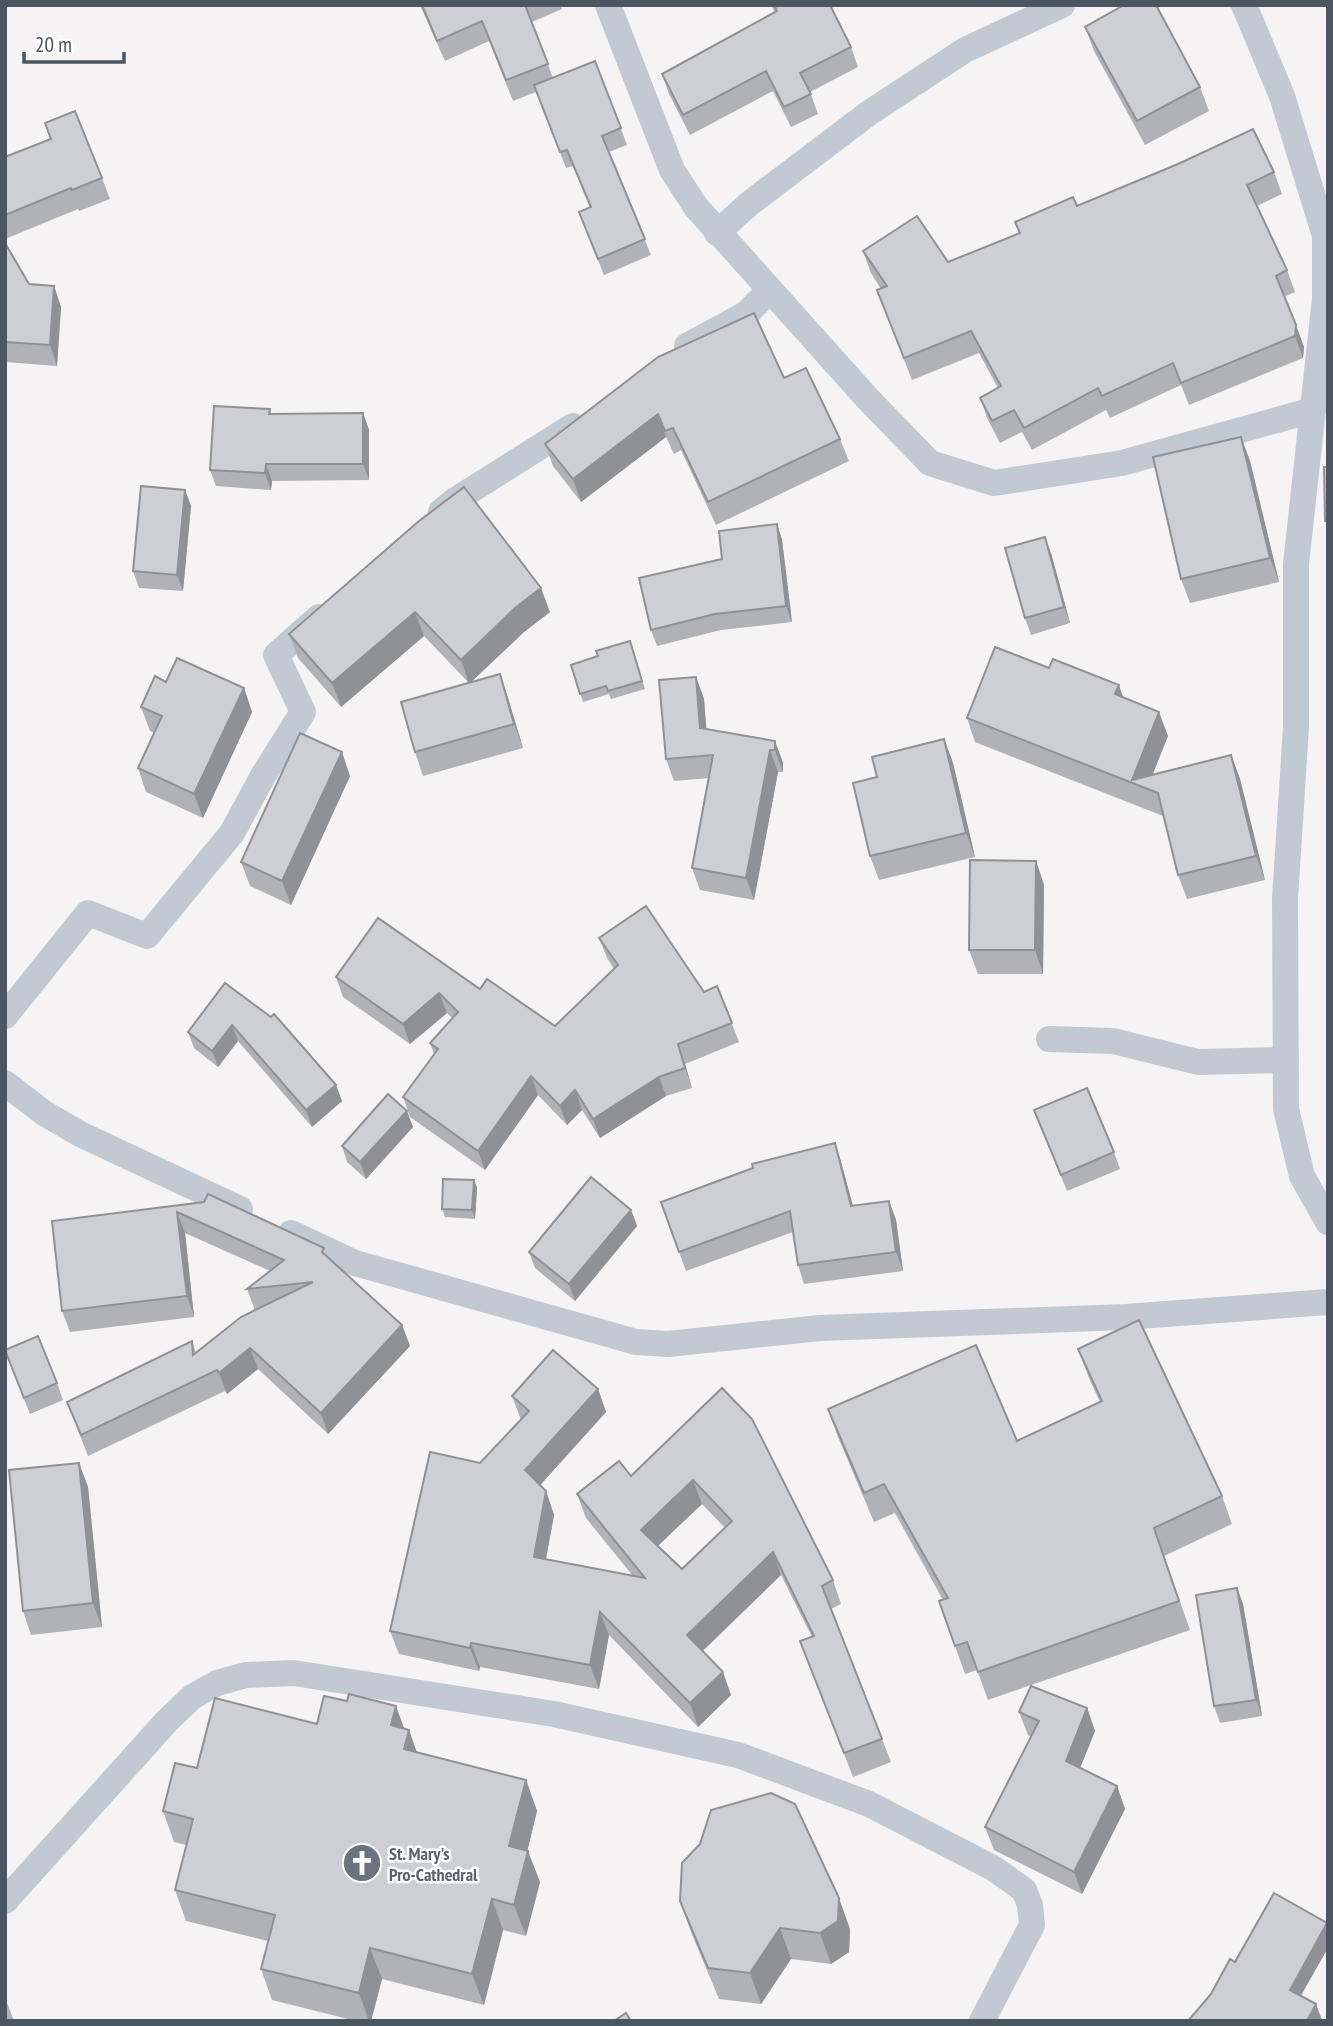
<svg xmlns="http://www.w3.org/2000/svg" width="1333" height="2026" viewBox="0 0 1333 2026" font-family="'PT Sans Narrow',sans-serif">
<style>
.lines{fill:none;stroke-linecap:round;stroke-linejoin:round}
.street{stroke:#c1cad2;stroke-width:26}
.wall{fill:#b0b2b7;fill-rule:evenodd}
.shaded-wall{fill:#909195}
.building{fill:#cdcfd5;stroke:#909195;stroke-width:2;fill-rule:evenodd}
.labels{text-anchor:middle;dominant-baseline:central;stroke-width:5;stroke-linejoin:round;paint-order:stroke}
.worship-label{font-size:18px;font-weight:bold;fill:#5b616d;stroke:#fff;text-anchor:start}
</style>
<rect width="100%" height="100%" fill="#f5f3f3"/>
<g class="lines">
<!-- street -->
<g class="street">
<polyline points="608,5 672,170 696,207 868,399 930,463 994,483 1122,463 1313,410"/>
<polyline points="1244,5 1282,96 1325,236 1325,299 1296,564 1296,727 1285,899 1286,1109 1302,1176 1328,1222"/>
<polyline points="717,233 750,203 869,113 965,50 1062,5"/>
<polyline points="687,346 746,314 770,290"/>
<polyline points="441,512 454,501 573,426"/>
<polyline points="5,1016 88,913 147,936 232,833 264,774 303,712 276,655 319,617"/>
<polyline points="1049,1039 1113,1041 1198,1062 1286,1060"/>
<polyline points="5,1083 44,1113 80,1134 240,1209"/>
<polyline points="291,1233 355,1263 636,1342 668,1344 820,1328 1126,1317 1328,1302"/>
<polyline points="5,1901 166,1722 192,1697 217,1683 246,1675 294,1673 554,1714 738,1755 869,1804 993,1868 1024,1890 1030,1905 1032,1925 982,2021"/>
</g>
</g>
<!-- wall -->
<g class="wall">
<polygon points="420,5 560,5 562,9 532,22 553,78 595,61 627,145 609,152 651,255 604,275 579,212 590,207 573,166 566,168 536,92 513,101 489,41 445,61"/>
<polygon points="771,5 830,5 851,47 858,67 810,92 818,114 791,127 773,91 690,135 669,94 662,74 775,13"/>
<polygon points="1085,27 1200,87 1209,111 1145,145 1094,51"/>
<polygon points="45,123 102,178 110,199 79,211 78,209 5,239 5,157 50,139"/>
<polygon points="1274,172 1282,194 1257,206 1287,270 1295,292 1284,297 1304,347 1303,358 1189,405 1181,385 1110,418 1106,410 1032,450 1022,432 1000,443 988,420 980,398 998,388 979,353 912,380 877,290 881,289 871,273 863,251 948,262 1020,233 1015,222 1077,206"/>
<polygon points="5,243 29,284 54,286 61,307 57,366 5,362"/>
<polygon points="784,378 840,439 849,461 716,525 681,450 674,454 666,437 581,502 553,466 545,444"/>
<polygon points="270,409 271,414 363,413 369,430 369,480 272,481 271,490 216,486 210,470"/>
<polygon points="1241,437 1250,461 1279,582 1190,603 1181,579"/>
<polygon points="185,490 191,506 183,591 139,588 133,571"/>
<polygon points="419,521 550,612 524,632 470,683 500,674 508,698 523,748 423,776 415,752 469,683 424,636 341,707 298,658 289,634"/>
<polygon points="777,524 782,540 792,622 721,630 657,646 651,630 722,559"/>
<polygon points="1051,553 1070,623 1031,635 1025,618"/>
<polygon points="633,649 645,689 611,699 609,694 583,702 571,665 598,656"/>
<polygon points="696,677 704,699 706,729 775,741 783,763 783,772 778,772 754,900 700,890 692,868 709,778 674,781 666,759"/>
<polygon points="244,688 252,712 203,818 146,792 138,768 154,733 150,731 141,707"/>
<polygon points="1123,698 1168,736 1152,774 1231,755 1240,779 1265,880 1187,899 1178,875 1163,816 975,742 967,718"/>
<polygon points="944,739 953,763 975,857 879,880 870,856 877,777"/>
<polygon points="350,776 291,905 250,886 241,862"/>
<polygon points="1036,861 1044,885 1043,974 978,974 969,950"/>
<polygon points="599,938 704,992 717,986 739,1042 685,1064 692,1088 666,1096 600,1138 582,1110 567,1125 538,1095 485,1170 410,1117 403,1097 434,1054 430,1043 452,1018 447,1013 410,1044 343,997 336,977 480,989 555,1026 614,969 607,958"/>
<polygon points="225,983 336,1085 342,1101 312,1127 238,1041 218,1067 194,1048 188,1032"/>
<polygon points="1034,1110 1114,1152 1120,1169 1067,1191"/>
<polygon points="413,1127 366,1179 347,1162 342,1146"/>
<polygon points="841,1162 853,1206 889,1201 896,1220 903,1271 804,1284 798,1265 793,1232 686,1271 661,1202"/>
<polygon points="474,1180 477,1188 475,1219 445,1217 442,1209"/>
<polygon points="204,1202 327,1256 402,1325 410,1346 328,1434 258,1369 227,1394 225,1391 88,1456 67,1402 192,1341 196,1353 255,1310 247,1289 270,1271 185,1233 194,1317 70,1332 62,1311 52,1221"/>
<polygon points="631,1210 637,1226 575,1301 535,1268 529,1252"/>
<polygon points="1078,1349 1222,1496 1232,1524 1164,1556 1190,1630 988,1700 977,1670 965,1674 939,1601 943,1600 895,1513 874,1522 838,1437 828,1409 1017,1441 1100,1402 1089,1378"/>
<polygon points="5,1352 57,1383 63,1400 30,1414"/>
<path d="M722 1388 833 1580 841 1604 831 1609 891 1762 853 1777 800 1641 812 1637 781 1575 703 1651 731 1695 698 1727 609 1635 599 1689 480 1667 479 1671 399 1654 390 1631 480 1463 521 1420 512 1396 598 1389 606 1412 540 1485 546 1491 554 1515 546 1559 633 1576 586 1518 577 1494 631 1476ZM702 1504 725 1528 682 1569 658 1546Z"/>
<polygon points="79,1463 88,1487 102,1627 31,1635 23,1611"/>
<polygon points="1237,1588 1243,1604 1262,1716 1220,1723 1214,1706"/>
<polygon points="1087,1708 1095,1731 1080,1768 1117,1786 1125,1809 1082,1894 994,1850 985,1827 1031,1737 1028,1735 1019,1712"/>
<polygon points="317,1724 404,1729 417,1752 526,1780 537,1811 527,1851 540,1882 526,1936 503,1930 484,2005 382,1979 371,2021 356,2021 272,2000 261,1969 268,1941 186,1921 175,1890 186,1845 174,1842 163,1811"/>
<polygon points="680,1901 850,1929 849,1952 831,1964 791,1959 761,2004 719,1999 691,1932"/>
<polygon points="5,2001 8,2005 14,2021 5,2021"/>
</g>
<!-- shaded-wall -->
<g class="shaded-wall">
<polygon points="54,286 61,307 57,366 50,345"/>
<polygon points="1296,325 1304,347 1303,358 1295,336"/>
<polygon points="363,413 369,430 369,480 363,464"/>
<polygon points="658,414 666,437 581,502 573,479"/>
<polygon points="1241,437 1250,461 1279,582 1270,558"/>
<polygon points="266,464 272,481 271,490 265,473"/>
<polygon points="185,490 191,506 183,591 177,575"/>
<polygon points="777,524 782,540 792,622 786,606"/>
<polygon points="1045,537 1051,553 1070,623 1064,607"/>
<polygon points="541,588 550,612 524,632 469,684 461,660 515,608"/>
<polygon points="415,612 424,636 341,707 332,683"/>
<polygon points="500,674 508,698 523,748 514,724"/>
<polygon points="696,677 704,699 708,749 700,728"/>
<polygon points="1119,685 1127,709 1115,694"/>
<polygon points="244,688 252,712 203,818 194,794"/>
<polygon points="1159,712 1168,736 1147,789 1132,780"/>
<polygon points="944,739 953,763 975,857 966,833"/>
<polygon points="775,741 783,763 783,772 775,750"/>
<polygon points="770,750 778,772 754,900 746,878"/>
<polygon points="342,752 350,776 291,905 282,881"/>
<polygon points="1231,755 1240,779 1265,880 1256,856"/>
<polygon points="1036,861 1044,885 1043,974 1035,950"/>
<polygon points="439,993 447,1013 410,1044 403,1024"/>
<polygon points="232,1025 238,1041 218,1067 212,1051"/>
<polygon points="678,1044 685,1064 692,1088 685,1068"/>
<polygon points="531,1076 538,1095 485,1170 478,1151"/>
<polygon points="659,1077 666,1096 600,1138 593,1119"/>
<polygon points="336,1085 342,1101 312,1127 306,1110"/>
<polygon points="575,1090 582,1110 567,1125 560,1106"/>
<polygon points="407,1111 413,1127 366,1179 360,1162"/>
<polygon points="835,1143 841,1162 858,1225 851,1206"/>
<polygon points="474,1180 477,1188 475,1219 472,1210"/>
<polygon points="889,1201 896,1220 903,1271 896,1252"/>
<polygon points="631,1210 637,1226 575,1301 569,1284"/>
<polygon points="177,1212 185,1233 194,1317 187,1296"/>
<polygon points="402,1325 410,1346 328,1434 321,1413"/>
<polygon points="250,1348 258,1369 227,1394 219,1373"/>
<polygon points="598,1389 606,1412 533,1493 525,1470"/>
<polygon points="79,1463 88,1487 102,1627 93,1603"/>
<polygon points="693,1480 702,1504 650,1553 641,1530"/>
<polygon points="546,1491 554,1515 542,1580 534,1557"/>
<polygon points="773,1552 781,1575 695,1658 687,1635"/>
<polygon points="1237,1588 1243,1604 1262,1716 1256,1700"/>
<polygon points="600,1612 609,1635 599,1689 590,1665"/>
<polygon points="471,1643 480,1667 479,1671 470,1648"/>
<polygon points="723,1672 731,1695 698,1727 690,1703"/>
<polygon points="396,1706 407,1736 391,1725"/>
<polygon points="1087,1708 1095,1731 1074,1783 1066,1761"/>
<polygon points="409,1730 420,1761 404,1749"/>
<polygon points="526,1780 537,1811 521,1877 509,1846"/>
<polygon points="1117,1786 1125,1809 1082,1894 1074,1872"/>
<polygon points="528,1851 540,1882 526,1936 514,1905"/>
<polygon points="839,1898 850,1929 849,1952 831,1964 820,1933"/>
<polygon points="492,1899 503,1930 484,2005 472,1974"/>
<polygon points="1327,1923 1328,1948 1295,2006 1290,1990"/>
<polygon points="780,1928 791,1959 761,2004 750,1973"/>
<polygon points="370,1948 382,1979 371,2021 369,2021 359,1993"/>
<polygon points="1316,2004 1322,2020 1321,2021 1307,2021"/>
</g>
<!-- building -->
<g class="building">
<polygon points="422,5 525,5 548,64 506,80 482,21 437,41"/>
<polygon points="774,5 830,5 851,47 800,73 811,94 784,107 766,71 683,115 662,74 777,11"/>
<polygon points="1124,5 1156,5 1200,87 1137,121 1085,27"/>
<polygon points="595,61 621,128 602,136 645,239 598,259 579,212 591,207 567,150 560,152 534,85"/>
<polygon points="75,111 102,178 72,190 71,188 5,215 5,157 51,139 45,123"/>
<polygon points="1253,129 1274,172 1247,185 1287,270 1276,276 1296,325 1295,336 1181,383 1173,363 1102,396 1098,388 1024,428 1014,410 992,421 980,398 1001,386 971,331 904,358 877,290 887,286 863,251 917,216 948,262 1020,233 1015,222 1073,197 1077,206 1178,164"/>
<polygon points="5,243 29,284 54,286 50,345 5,342"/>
<polygon points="754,313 784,378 806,368 840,439 708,502 673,428 665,431 658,414 573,479 545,444 658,357"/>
<polygon points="214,406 270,409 269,414 363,413 363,464 266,464 265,473 210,470"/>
<polygon points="1241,437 1270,558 1181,579 1153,457"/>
<polygon points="1324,467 1328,467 1328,521 1325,521"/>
<polygon points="141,486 185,490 177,575 133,571"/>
<polygon points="464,487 541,588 515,608 461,660 415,612 332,683 289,634 419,521"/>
<polygon points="777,524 786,606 715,614 651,630 639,578 722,559 719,531"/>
<polygon points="1045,537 1064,607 1025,618 1005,548"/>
<polygon points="630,641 642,681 608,691 606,686 580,694 571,665 598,656 596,651"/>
<polygon points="995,647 1049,668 1053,659 1119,685 1115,694 1159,712 1132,780 1231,755 1256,856 1178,875 1158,793 967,718"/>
<polygon points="177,658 244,688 194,794 138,768 162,716 141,707 155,676 166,682"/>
<polygon points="500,674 514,724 415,752 401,702"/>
<polygon points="696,677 700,728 775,741 775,750 770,750 746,878 692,868 713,755 666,759 659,680"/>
<polygon points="300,733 342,752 282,881 241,862"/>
<polygon points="944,739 966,833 870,856 853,783 877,777 872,757"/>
<polygon points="970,860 1036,861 1035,950 969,950"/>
<polygon points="646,906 704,992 717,986 732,1023 678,1044 685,1068 659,1077 593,1119 575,1090 560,1106 531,1076 478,1151 403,1097 438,1049 430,1043 458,1012 439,993 403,1024 336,977 378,918 480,989 487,979 555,1026 618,965 599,938"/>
<polygon points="225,983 271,1017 274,1014 336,1085 306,1110 232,1025 212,1051 188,1032"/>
<polygon points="1087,1088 1114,1152 1061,1175 1034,1110"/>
<polygon points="388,1094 407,1111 360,1162 342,1146"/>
<polygon points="835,1143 851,1206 889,1201 896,1252 798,1265 790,1211 679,1252 661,1202 753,1168 752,1164"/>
<polygon points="591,1177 631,1210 569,1284 529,1252"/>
<polygon points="443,1179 474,1180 472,1210 442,1209"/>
<polygon points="208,1194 324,1248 322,1252 402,1325 321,1413 250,1348 219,1373 217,1370 81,1435 67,1402 192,1341 193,1355 241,1317 313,1282 247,1289 284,1260 177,1212 187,1296 62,1311 52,1221 204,1202"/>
<polygon points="1139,1320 1222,1496 1154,1528 1179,1601 978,1672 967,1642 955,1646 939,1601 948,1598 884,1484 864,1493 828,1409 976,1345 1017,1441 1102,1401 1078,1349"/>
<polygon points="38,1336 57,1383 24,1398 5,1350"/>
<path d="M553 1350 598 1389 525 1470 546 1491 534 1557 645 1578 577 1494 619 1461 631 1476 722 1388 752 1419 833 1580 822 1586 882 1739 844 1753 800 1641 814 1636 773 1552 687 1635 723 1672 690 1703 600 1612 590 1665 471 1643 470 1648 390 1631 430 1452 480 1463 529 1411 512 1396ZM693 1480 732 1521 682 1569 641 1530Z"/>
<polygon points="79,1463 93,1603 23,1611 9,1470"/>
<polygon points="1237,1588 1256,1700 1214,1706 1196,1595"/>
<polygon points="1031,1686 1087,1708 1066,1761 1117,1786 1074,1872 985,1827 1039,1721 1019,1712"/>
<polygon points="349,1694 396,1706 391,1725 409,1730 404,1749 526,1780 509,1846 528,1851 514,1905 492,1899 472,1974 370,1948 359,1993 261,1969 275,1915 175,1890 193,1819 163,1811 175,1763 197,1768 215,1698 317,1724 324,1696 347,1701"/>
<polygon points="771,1793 795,1804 839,1898 838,1921 820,1933 780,1928 750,1973 708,1968 680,1901 682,1863 700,1844 711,1810"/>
<polygon points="1274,1893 1327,1923 1290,1990 1316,2004 1307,2021 1188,2021 1211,1994 1230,1959 1235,1962"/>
<polygon points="626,2013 631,2021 614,2021"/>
</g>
<!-- icons -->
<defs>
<g id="church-disc" transform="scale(2.0125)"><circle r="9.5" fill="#6b7280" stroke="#fff"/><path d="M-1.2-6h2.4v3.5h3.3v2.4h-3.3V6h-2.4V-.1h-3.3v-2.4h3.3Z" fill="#fff"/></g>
</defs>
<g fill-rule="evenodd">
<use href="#church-disc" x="362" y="1863"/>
</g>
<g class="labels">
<!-- worship labels -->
<g class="worship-label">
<text x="389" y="1853">St. Mary's<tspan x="389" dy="21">Pro-Cathedral</tspan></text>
</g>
</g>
<!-- border -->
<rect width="1333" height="2026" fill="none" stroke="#4a5661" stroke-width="14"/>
<!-- scale -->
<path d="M24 52v10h100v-10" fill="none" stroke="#4a5661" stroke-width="3.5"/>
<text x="35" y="52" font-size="21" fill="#4a5661" stroke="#ffffff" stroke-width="5" paint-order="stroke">20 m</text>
</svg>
